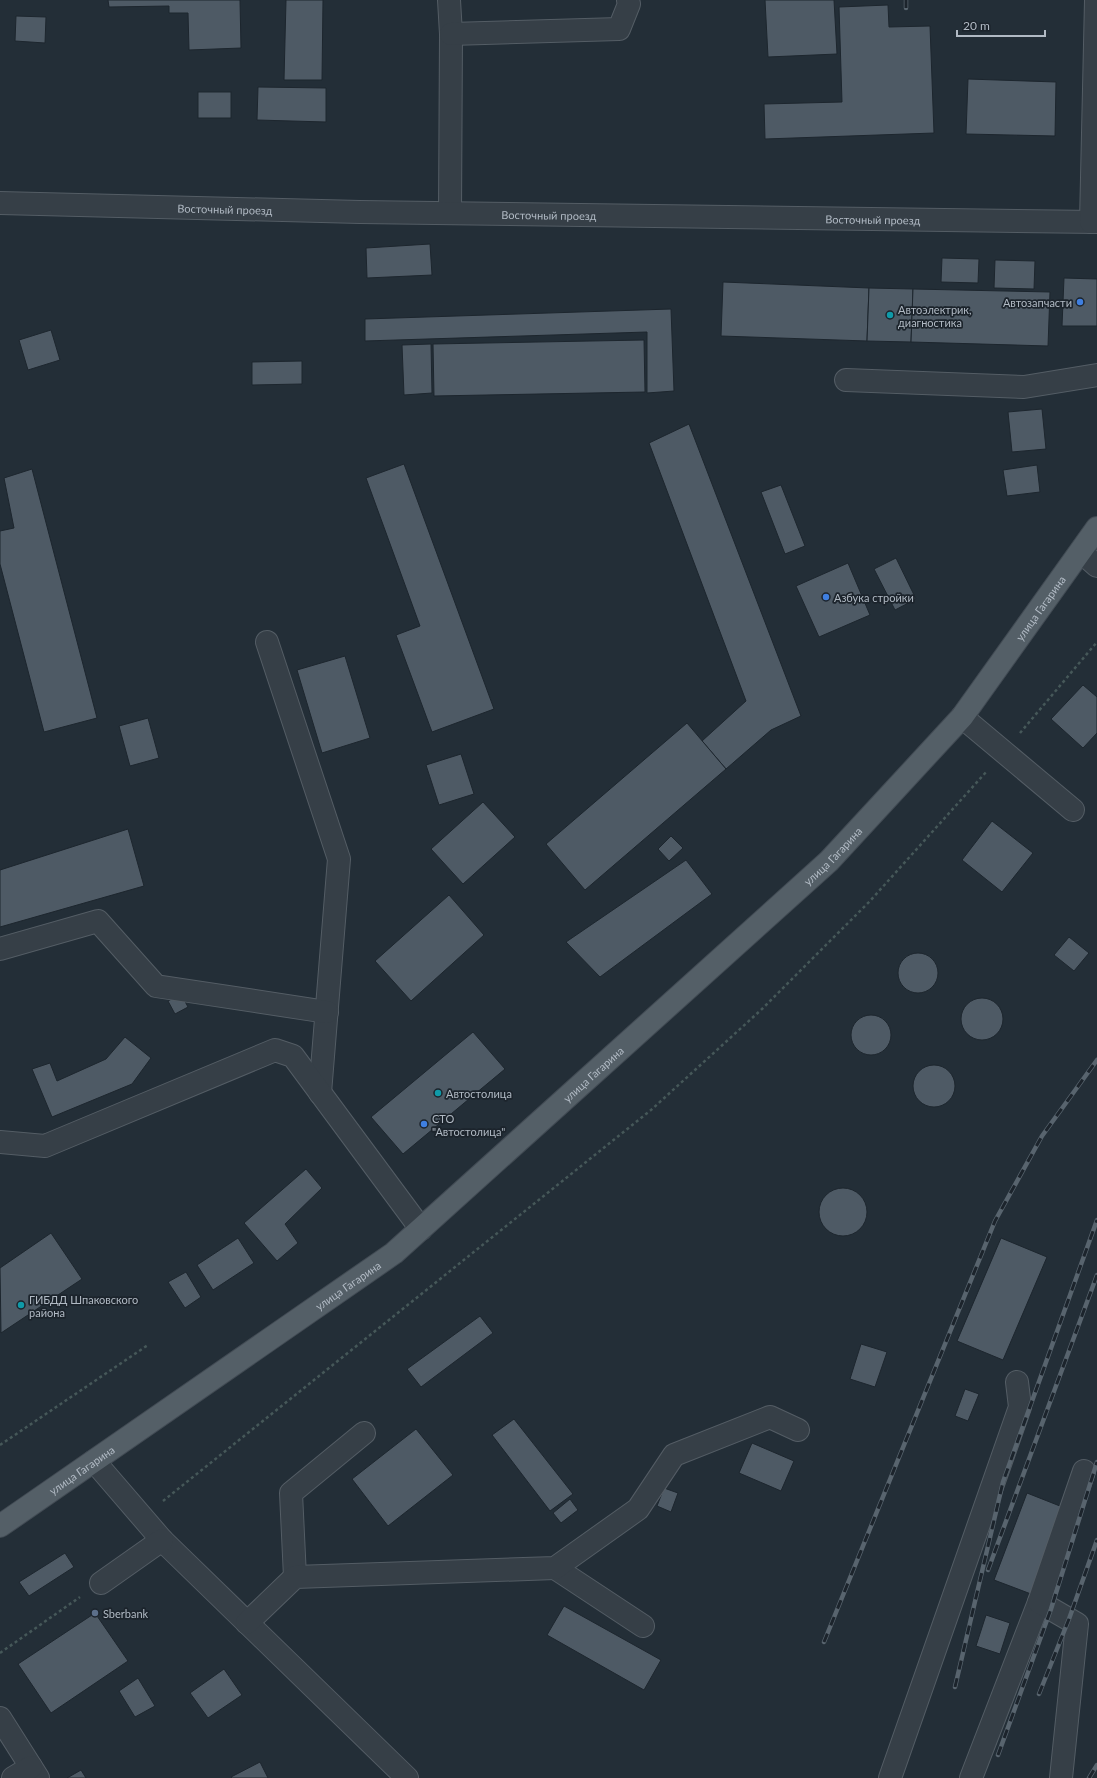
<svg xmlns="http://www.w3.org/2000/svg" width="1097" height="1778" viewBox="0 0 1097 1778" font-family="Lato,sans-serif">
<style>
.building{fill:#4e5a65;stroke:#1d262e}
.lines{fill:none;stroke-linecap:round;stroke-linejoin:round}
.minor-casing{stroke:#545d65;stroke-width:24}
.major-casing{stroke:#424b54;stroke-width:24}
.path{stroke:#465859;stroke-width:2.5;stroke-dasharray:3 3;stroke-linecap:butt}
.minor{stroke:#363f47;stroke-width:22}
.major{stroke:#545f67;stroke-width:22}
.rail-casing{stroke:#58646e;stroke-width:4.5}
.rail{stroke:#1c242c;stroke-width:3;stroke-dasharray:9;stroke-linecap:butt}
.shop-dot{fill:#3f7fe0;stroke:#1c242c;stroke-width:1.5}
.culture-dot{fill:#0f9aa8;stroke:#1c242c;stroke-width:1.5}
.service-dot{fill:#5c6f8a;stroke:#1c242c;stroke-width:1.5}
.labels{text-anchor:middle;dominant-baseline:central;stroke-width:3.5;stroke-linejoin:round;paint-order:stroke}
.street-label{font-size:11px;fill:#b1bac4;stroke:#1c242c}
.poi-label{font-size:11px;fill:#b1bac4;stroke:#1c242c;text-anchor:start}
</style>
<rect width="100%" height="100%" fill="#232e37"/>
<!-- building -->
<g class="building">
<polygon points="108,0 240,0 241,48 189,50 188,13 169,13 169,6 109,7"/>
<polygon points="286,0 323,0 322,80 284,80"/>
<polygon points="765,0 834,0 837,54 768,57"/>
<polygon points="888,5 889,27 930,26 934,133 765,139 764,104 842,102 839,7"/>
<polygon points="16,16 46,17 45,43 15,41"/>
<polygon points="968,79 1056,82 1055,136 966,134"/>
<polygon points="258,87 326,88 326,122 257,120"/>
<rect x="198" y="92" width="33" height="26"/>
<polygon points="430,244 432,275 367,278 366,248"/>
<polygon points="942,258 979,259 978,283 941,282"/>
<polygon points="995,260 1035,261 1034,289 994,288"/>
<polygon points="1064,278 1097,279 1097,326 1062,326"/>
<polygon points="723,282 869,288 867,341 721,336"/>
<polygon points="869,288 913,289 911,342 867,341"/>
<polygon points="913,289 1050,292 1048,346 911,342"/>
<polygon points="671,309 674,391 647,393 647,332 365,341 365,319"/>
<polygon points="51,330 60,360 28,370 19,340"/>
<polygon points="644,340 645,392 434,396 433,344"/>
<polygon points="431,344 432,393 404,395 402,345"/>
<polygon points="302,361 302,384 252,385 252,362"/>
<polygon points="1042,409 1046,449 1012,452 1008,412"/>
<polygon points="689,424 801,716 771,730 726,769 702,741 746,701 649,443"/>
<polygon points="404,464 494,709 432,732 396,635 420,626 366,478"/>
<polygon points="1037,465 1040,492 1007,496 1003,470"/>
<polygon points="32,469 97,718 44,732 0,564 0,531 14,528 4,478"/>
<polygon points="781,485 805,546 785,554 761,492"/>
<polygon points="896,558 916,599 895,610 874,569"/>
<polygon points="848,563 870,615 819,637 796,586"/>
<polygon points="345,656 370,738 322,753 297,670"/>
<polygon points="1083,685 1097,697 1097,733 1083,748 1051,719"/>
<polygon points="148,718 159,758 130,766 119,726"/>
<polygon points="687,723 726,769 585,890 546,844"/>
<polygon points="461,754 474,794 439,805 426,765"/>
<polygon points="483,802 515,837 463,884 431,849"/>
<polygon points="992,821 1033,853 1002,892 962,860"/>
<polygon points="128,829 144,886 0,927 0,870"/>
<polygon points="671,836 683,848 669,861 658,849"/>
<polygon points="686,860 712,894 600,977 566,942"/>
<polygon points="449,895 484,935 411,1001 375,961"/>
<polygon points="1069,937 1089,953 1074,971 1054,955"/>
<circle cx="918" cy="973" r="20"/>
<polygon points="181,994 188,1007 175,1014 168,1001"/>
<circle cx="982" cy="1019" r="21"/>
<circle cx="871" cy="1035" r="20"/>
<polygon points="473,1032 505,1069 403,1154 371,1117"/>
<polygon points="125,1037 151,1058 132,1084 52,1117 32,1069 50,1063 57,1081 106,1059"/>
<circle cx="934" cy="1086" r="21"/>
<polygon points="306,1169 322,1188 285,1224 298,1243 277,1261 244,1223"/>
<circle cx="843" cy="1212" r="24"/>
<polygon points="51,1233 82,1279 1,1333 0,1268"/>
<polygon points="238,1238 254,1263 213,1290 197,1265"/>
<polygon points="1001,1238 1047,1257 1003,1360 957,1341"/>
<polygon points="186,1272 201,1297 185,1308 168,1282"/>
<polygon points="480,1316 493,1333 421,1387 407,1369"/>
<polygon points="861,1344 887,1352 875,1387 850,1379"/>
<polygon points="965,1389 979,1394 968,1421 955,1416"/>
<polygon points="514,1419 573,1494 550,1511 492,1435"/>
<polygon points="416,1429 453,1475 388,1526 352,1479"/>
<polygon points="752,1443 794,1461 781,1491 739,1473"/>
<polygon points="664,1488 678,1493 671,1512 657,1506"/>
<polygon points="1027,1493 1065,1508 1031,1594 994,1580"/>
<polygon points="570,1499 578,1510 561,1523 553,1513"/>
<polygon points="65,1553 74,1567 29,1596 19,1582"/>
<polygon points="564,1606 661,1660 644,1690 547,1635"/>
<polygon points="95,1613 128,1661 51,1713 18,1664"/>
<polygon points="986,1615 1010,1623 1000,1654 976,1646"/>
<polygon points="224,1669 242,1695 208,1718 190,1693"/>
<polygon points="138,1678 155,1706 135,1717 119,1691"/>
<polygon points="260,1762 268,1778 232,1778 231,1777"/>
<polygon points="81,1770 86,1778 67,1778"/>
</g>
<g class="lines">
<!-- minor casing -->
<g class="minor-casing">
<g id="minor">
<polyline points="449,0 451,34 450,213"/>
<polyline points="451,34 619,29 629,4 628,0"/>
<path id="s1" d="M0 203 360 212 1097 222"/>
<polyline points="1091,222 1096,0"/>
<polyline points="846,380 1024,387 1097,375"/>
<polyline points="1081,552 1097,566"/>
<polyline points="267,642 339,859 320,1093"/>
<polyline points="962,717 1073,810"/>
<polyline points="0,949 98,921 156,986 327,1012"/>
<polyline points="0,1142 45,1146 275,1050 293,1056 421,1229"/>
<polyline points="94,1461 162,1540 407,1778"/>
<polyline points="555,1568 643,1626"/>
<polyline points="295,1577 291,1493 364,1433"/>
<polyline points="101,1583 162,1540"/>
<polyline points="247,1623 295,1577 555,1568 638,1509 674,1455 770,1417 798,1430"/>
<polyline points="0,1718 38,1778"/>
<polyline points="13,1778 31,1767"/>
<polyline points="890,1778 1020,1407 1017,1382"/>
<polyline points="971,1778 1039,1602"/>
<polyline points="1061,1778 1077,1624 1039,1602 1084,1471"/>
</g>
</g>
<!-- major casing -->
<g class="major-casing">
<g id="major">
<path id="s2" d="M0 1526 394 1253 829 861 962 717 1097 528"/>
</g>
</g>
<!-- path -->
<g class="path">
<polyline points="1020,733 1097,642"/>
<polyline points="0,1445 148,1345"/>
<polyline points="163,1501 651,1110 762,1009 870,901 987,771"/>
<polyline points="0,1653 80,1597"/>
</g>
<!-- minor -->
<use href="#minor" class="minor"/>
<!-- major -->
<use href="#major" class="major"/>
<!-- rail casing -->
<g class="rail-casing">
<g id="rail">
<polyline points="906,0 906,8"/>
<polyline points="988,1570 1097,1275"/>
<polyline points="824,1642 995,1221 1042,1136 1097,1060"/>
<polyline points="955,1687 1003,1482 1097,1220"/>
<polyline points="1039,1694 1069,1619 1097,1540"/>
<polyline points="998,1755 1051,1609 1097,1462"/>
<polyline points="1089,1778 1097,1765"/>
</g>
</g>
<!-- rail -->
<use href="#rail" class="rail"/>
</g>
<!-- markers -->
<g class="shop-dot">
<circle cx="1080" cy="302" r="4"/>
<circle cx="826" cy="597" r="4"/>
<circle cx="424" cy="1124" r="4"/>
</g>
<g class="culture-dot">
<circle cx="890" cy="315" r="4"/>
<circle cx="438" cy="1093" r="4"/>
<circle cx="21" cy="1305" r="4"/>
</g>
<circle class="service-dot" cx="95" cy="1613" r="4"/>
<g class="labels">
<!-- street labels -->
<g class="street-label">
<text stroke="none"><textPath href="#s1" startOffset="225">Восточный проезд</textPath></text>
<text stroke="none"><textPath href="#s1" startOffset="549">Восточный проезд</textPath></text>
<text stroke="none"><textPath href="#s1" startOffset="873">Восточный проезд</textPath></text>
<text stroke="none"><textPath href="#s2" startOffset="1395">улица Гагарина</textPath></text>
<text stroke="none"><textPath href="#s2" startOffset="1071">улица Гагарина</textPath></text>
<text stroke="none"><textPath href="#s2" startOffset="747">улица Гагарина</textPath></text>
<text stroke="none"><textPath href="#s2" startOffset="423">улица Гагарина</textPath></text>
<text stroke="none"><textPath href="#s2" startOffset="99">улица Гагарина</textPath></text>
</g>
<!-- poi labels -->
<g class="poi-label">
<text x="1072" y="302" text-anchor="end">Автозапчасти</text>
<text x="898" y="309">Автоэлектрик,<tspan x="898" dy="13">диагностика</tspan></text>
<text x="834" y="597">Азбука стройки</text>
<text x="446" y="1093">Автостолица</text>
<text x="432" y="1118">СТО<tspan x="432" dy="13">"Автостолица"</tspan></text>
<text x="29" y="1299">ГИБДД Шпаковского<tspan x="29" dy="13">района</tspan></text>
<text x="103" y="1613">Sberbank</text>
</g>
</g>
<!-- scale -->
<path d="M957 30v6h88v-6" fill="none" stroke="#b1bac4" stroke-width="2"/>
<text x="963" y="30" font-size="12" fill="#b1bac4" stroke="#1c242c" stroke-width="3" paint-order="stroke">20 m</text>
</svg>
